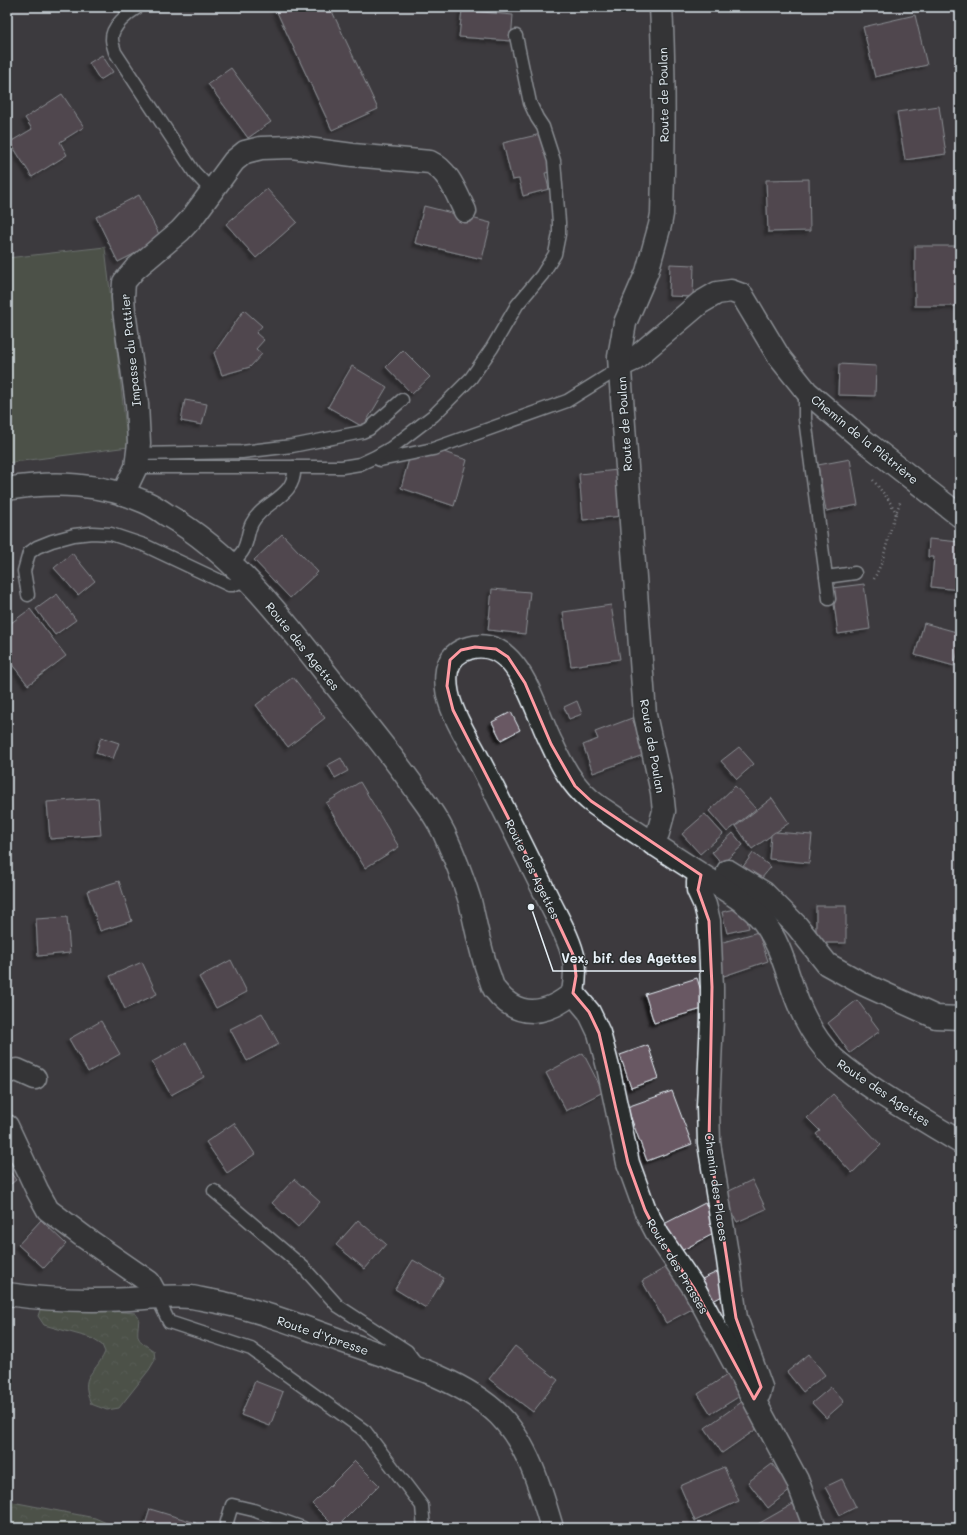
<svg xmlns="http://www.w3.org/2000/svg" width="967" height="1535" viewBox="0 0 967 1535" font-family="Mali,sans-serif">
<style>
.forest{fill:url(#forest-crowns);stroke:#a4b0a7}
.garden{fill:#606e56;stroke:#a4b0a7}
.building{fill:#695963;stroke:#e8f1f8;filter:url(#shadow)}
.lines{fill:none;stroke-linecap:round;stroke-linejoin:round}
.service-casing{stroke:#e8f1f8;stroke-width:15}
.minor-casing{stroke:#e8f1f8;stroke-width:25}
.tertiary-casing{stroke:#e8f1f8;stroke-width:25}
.path{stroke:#e8f1f8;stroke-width:2.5;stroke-dasharray:1 3;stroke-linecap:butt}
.service{stroke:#2a2d2e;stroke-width:12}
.minor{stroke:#2a2d2e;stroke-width:22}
.tertiary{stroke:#2a2d2e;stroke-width:22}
.marked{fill:none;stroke:#ff9aa2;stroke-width:3;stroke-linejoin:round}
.labels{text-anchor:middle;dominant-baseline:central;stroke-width:3;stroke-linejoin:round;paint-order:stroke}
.street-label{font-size:12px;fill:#e8f1f8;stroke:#2a2d2e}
.leader{fill:none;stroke:#e8f1f8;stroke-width:1.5}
.callout-dot{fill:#e8f1f8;stroke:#2a2d2e;stroke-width:1.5}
.callout-label{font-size:13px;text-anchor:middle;font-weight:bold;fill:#e8f1f8;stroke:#2a2d2e;stroke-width:3;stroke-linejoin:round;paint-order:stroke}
</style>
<defs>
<pattern id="forest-crowns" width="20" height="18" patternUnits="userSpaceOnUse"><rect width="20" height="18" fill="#606e56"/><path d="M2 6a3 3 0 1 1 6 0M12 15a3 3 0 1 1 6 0" fill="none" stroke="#77836f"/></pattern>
<filter id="shadow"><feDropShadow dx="-3.5" dy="3.5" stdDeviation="1" flood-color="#0009"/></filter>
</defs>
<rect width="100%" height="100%" fill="#3d3a3e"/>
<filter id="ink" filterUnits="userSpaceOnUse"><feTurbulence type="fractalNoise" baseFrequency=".025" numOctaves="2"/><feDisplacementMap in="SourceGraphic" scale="8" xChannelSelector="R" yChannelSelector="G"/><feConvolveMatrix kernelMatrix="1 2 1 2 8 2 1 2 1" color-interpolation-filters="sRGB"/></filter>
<g filter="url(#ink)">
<!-- forest -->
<g class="forest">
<path d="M41 1307 73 1308 135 1313 139 1318C137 1340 135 1338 154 1351L155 1360 149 1370 119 1408 107 1410 91 1404C79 1373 94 1377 105 1352L102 1345 91 1338 44 1325 38 1316Z"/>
<polygon points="7,1501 95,1518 118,1528 7,1528"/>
</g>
<!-- garden -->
<polygon class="garden" points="105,247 128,447 7,463 7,258"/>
<!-- building -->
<g class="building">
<polygon points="278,7 330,7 378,109 332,130 275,8"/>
<polygon points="462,10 513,15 511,41 459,37"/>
<polygon points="915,15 927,65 875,77 863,27"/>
<polygon points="102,55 113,72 100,80 89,63"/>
<polygon points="231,68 271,122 248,138 208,84"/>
<polygon points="62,94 84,127 60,142 67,155 32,177 10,142 32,129 25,118"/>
<polygon points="939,106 946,154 905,160 897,112"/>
<polygon points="541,134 550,172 545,173 549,189 523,196 519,179 512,180 503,143"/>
<polygon points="809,179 810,231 768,232 766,180"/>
<polygon points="267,189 297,222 256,258 226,224"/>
<polygon points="139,195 162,240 118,262 96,217"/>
<polygon points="424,206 491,223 482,259 415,243"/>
<rect x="915" y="246" width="45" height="60"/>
<polygon points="670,264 694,265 693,297 669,296"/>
<polygon points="244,310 262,326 256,333 264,340 256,349 262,354 250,367 222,375 214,353"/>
<polygon points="403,350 430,377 412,394 386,367"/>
<polygon points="839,364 876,366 875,396 838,395"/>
<polygon points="352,366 387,387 363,427 328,407"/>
<polygon points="185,400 207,404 202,425 181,421"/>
<polygon points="438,450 467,460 454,506 401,488 409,459"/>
<polygon points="850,459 858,505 826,511 818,465"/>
<polygon points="618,470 622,516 583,520 579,474"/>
<polygon points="282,534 318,572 290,598 254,560"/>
<polygon points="929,539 960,542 960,590 931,587 934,557 928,557"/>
<polygon points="72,553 95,581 78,595 54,568"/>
<polygon points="864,584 870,629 838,634 832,588"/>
<polygon points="492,589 530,592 525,634 488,630"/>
<polygon points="57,594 76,620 55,635 36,609"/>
<polygon points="611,605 620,659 571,666 563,612"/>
<polygon points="30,609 66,656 28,685 7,658 7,626"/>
<polygon points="924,623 960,633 960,644 954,666 915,655"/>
<polygon points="293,677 325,718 288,747 256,705"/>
<polygon points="577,701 582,714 569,719 564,707"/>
<polygon points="511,712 520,730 501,740 492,722"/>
<polygon points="632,718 646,754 593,773 583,745 598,739 595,732"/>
<polygon points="101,737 119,743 113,759 96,753"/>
<polygon points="739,747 754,764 737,779 721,761"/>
<polygon points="341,758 348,771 335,778 328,765"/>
<polygon points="360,782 399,847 365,868 326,803"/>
<polygon points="735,786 756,809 727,832 709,811"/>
<polygon points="98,798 101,835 50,839 47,802"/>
<polygon points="772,798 789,823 752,849 736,826"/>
<polygon points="705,814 723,834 700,854 682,834"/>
<polygon points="775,832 812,835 809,863 769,859 771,835"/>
<polygon points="733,833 743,845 722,864 712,852"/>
<polygon points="753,853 771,867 756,885 739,872"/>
<polygon points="119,881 132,921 100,931 87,891"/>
<rect x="816" y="906" width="30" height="37"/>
<polygon points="744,907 749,928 727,933 722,912"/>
<polygon points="67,917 70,953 38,956 36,919"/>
<polygon points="758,932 768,961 724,976 713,945"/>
<polygon points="231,960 247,992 216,1008 199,977"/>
<polygon points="142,962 157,994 125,1009 110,976"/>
<polygon points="697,978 706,1008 654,1023 645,994"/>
<polygon points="857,1000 880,1031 850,1053 828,1023"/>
<polygon points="262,1013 279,1044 247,1061 230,1029"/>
<polygon points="101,1021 120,1054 88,1072 69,1039"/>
<polygon points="186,1043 204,1077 171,1095 152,1062"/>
<polygon points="648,1045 659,1078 631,1088 620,1055"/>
<polygon points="583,1053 603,1092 566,1111 546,1073"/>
<polygon points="672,1091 692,1144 647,1161 627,1107"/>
<polygon points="833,1094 881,1145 852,1173 816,1134 820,1131 807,1118"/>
<polygon points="234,1123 255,1154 227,1173 206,1142"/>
<polygon points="7,1169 8,1169 16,1180 7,1187"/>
<polygon points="294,1179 320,1202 298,1227 272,1203"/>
<polygon points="752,1180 766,1209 737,1222 723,1194"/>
<polygon points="705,1203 715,1220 717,1232 677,1253 662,1225"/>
<polygon points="41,1220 66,1244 44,1268 18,1245"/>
<polygon points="358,1220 386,1244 365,1269 336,1245"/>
<polygon points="413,1260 444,1278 426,1308 395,1289"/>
<polygon points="672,1264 696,1307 666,1323 642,1281"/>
<polygon points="717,1272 728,1293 711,1302 700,1280"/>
<polygon points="515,1346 558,1380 533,1412 489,1379"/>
<polygon points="809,1354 825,1375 803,1392 787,1372"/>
<polygon points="730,1373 743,1394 711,1414 698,1394"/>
<polygon points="255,1381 283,1392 270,1426 241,1415"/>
<polygon points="831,1387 844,1402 826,1418 812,1403"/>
<polygon points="743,1401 761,1426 722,1453 705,1428"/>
<polygon points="355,1461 379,1485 336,1528 312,1504"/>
<polygon points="772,1464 792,1489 768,1508 748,1482"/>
<polygon points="724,1467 739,1501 695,1521 680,1486"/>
<polygon points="842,1479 856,1507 840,1515 825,1487"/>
<polygon points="793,1504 807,1528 760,1528 758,1524"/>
<polygon points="150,1509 196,1523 194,1528 144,1528"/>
</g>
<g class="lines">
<!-- service casing -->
<g class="service-casing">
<g id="service">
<path d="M138 7C128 13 111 27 112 39 112 43 114 48 115 52L194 172 212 191"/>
<polyline points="807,392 805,397 805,419 829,599"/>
<polyline points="138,454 242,452 292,446 362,432 369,429 402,400"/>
<polyline points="376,458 380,460 433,449 567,401 620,368"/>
<polyline points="136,467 342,467 360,464 375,457 391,448 434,415 471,378 492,348 517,305 542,275 555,254 559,234 559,222 554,161 543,127 537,118 530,103 516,36"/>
<path d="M232 564C235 560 239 556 242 552 248 544 247 532 252 523 263 501 297 497 294 467"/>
<polyline points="826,577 855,573"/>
<polyline points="28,595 24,571 29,553 37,547 52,541 74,535 92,533 111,534 144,545 229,585 233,585 247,579"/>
<polyline points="214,1191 303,1267 338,1306 407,1351 413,1359 416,1367"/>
<polyline points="157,1297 169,1322 251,1349 365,1431 422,1506 424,1528"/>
<polyline points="230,1528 226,1525 232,1505 253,1510 303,1528"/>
</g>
</g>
<!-- minor casing -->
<g class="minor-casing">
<g id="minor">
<polyline points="620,366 633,360 700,303 717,293 731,291 742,295 779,357 807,392 863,440 960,516"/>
<path d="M123 494 136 467 139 443 137 404 124 311 123 297 124 282 135 269 180 231 192 218 234 161 245 152 261 148 292 147 353 155 430 162C449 171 456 193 465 211"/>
<path d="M653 844 658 833 664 811 662 792 645 715 619 357 625 323 647 272 660 225 662 214C664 145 665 76 661 7"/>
<polyline points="728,871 764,893 797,926 827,964 863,984 936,1017 960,1018"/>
<polyline points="701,875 698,882 698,890 705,905 709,921 712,987 712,1019 708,1107 709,1143 728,1260 736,1318 761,1387 759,1394"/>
<polyline points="573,993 589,1012 599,1033 608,1067 628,1163 645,1210 658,1235 694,1288 797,1480 815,1528"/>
<polyline points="7,1072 17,1070 35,1078"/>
<polyline points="7,1126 37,1190 48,1210 84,1237 149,1282 157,1297"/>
<path d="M7 1294C47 1300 89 1301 130 1299 150 1298 170 1295 191 1297 198 1298 206 1300 213 1301 256 1309 298 1325 339 1340 389 1358 462 1378 499 1415 528 1444 541 1490 552 1528"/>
</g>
</g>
<!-- tertiary casing -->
<g class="tertiary-casing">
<path id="tertiary" d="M7 489C52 481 102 483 145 502 152 505 160 510 167 515 241 558 291 630 344 696 369 728 396 760 419 794 428 806 437 819 444 833 454 855 463 878 470 901 476 925 480 951 489 975 491 980 492 986 495 990 518 1020 547 1015 573 993 575 981 576 972 574 960 570 939 557 918 548 899 524 850 500 801 475 753 462 729 442 700 447 670 450 658 457 651 469 648 519 634 535 712 552 744 561 764 572 785 589 799 599 808 611 814 621 822 649 841 677 859 705 877 725 890 748 902 763 921 786 951 788 986 805 1018 812 1032 823 1048 834 1059 870 1090 919 1117 960 1142"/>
</g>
<!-- path -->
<g class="path">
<polyline points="873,480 888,499 897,514"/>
<polyline points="874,579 882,562 893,521 901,500"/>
</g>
<!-- service -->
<use href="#service" class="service"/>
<!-- minor -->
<use href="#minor" class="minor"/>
<!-- tertiary -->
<use href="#tertiary" class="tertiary"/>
</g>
</g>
<!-- marked area -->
<path d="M0 0H967V1535H0ZM475 647 496 649 508 657 525 683 551 744 575 786 591 801 701 875 698 890 709 921 712 987 709 1143 736 1318 761 1387 754 1399 694 1288 658 1235 645 1210 628 1163 599 1033 589 1012 573 993 576 976 574 957 518 837 453 710 447 686 450 660 461 650Z" fill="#3d3a3e" fill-opacity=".55" fill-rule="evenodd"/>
<path class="marked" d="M475 647 496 649 508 657 525 683 551 744 575 786 591 801 701 875 698 890 709 921 712 987 709 1143 736 1318 761 1387 754 1399 694 1288 658 1235 645 1210 628 1163 599 1033 589 1012 573 993 576 976 574 957 518 837 453 710 447 686 450 660 461 650Z"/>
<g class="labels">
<!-- street labels -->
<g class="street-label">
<text transform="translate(663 95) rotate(-91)">Route de Poulan</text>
<text transform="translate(130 350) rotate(-96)">Impasse du Pattier</text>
<text transform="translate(624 424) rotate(-94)">Route de Poulan</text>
<text transform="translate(865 439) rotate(39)">Chemin de la Plâtrière</text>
<text transform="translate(303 646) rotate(51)">Route des Agettes</text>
<text transform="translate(653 746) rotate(80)">Route de Poulan</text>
<text transform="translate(533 869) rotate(64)">Route des Agettes</text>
<text transform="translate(884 1092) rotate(34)">Route des Agettes</text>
<text transform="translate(717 1187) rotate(82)">Chemin des Places</text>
<text transform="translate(678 1266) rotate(59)">Route des Prasses</text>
<text transform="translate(323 1335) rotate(19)">Route d'Ypresse</text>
</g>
</g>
<!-- callouts -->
<path class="leader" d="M531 907L553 971H704"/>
<circle class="callout-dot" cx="531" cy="907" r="4"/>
<g class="callout-label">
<text x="629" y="963">Vex, bif. des Agettes</text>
</g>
<!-- margin -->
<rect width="967" height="1535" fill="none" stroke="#2a2d2e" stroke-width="24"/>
<rect x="12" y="12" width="943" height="1511" fill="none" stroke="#e8f1f8" stroke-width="1.5" filter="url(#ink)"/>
</svg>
